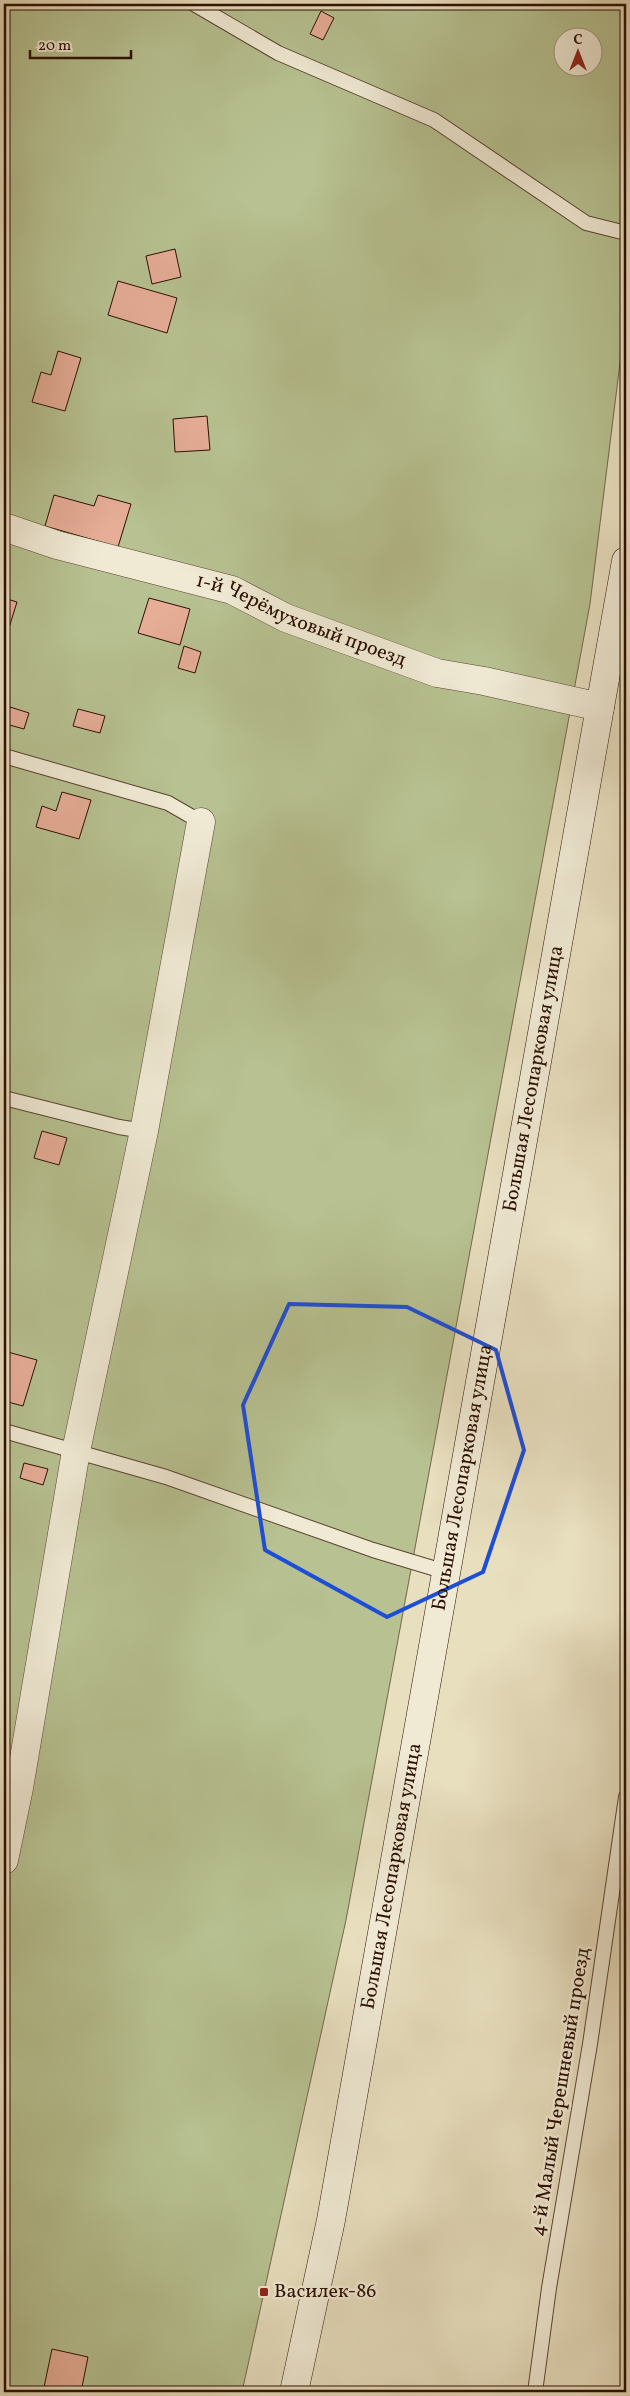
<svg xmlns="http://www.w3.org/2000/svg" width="630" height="2396" viewBox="0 0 630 2396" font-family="Vollkorn,serif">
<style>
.green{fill:#b7c191;stroke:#726849;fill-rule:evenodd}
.building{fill:#e6ad97;stroke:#2c0f01}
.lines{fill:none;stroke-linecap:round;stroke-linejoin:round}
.service-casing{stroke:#5b4330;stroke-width:16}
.minor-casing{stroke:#5b4330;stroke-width:29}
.secondary-casing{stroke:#2c0f01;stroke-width:29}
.service{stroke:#f0ead5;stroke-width:14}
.minor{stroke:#f0ead5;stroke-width:28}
.secondary{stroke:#f0ead5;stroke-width:28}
.marked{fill:none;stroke:#1d4ed8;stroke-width:4;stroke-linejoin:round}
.poi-dot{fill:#8f2418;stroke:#f0ead5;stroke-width:2}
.labels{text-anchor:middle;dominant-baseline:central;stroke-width:5;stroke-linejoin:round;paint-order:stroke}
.street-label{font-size:20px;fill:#2c0f01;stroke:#f0ead5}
.poi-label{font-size:20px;fill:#2c0f01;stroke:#f0ead5;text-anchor:start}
</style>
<rect width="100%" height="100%" fill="#e8dfbf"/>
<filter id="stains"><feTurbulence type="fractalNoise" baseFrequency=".004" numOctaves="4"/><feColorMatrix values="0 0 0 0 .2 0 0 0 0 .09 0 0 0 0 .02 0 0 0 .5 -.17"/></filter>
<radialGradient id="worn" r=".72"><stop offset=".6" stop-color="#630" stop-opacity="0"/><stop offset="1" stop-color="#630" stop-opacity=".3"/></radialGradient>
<!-- green -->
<path class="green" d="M4 4H626V315L590 604 346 1920 242 2392H4ZM562 38H592V68H562Z"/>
<!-- building -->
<g class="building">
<polygon points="321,11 334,18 323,40 310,34"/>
<polygon points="175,249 181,277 152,284 146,256"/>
<polygon points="118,281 177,298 167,333 108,315"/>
<polygon points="58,351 81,358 65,411 32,402 41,372 51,375"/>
<polygon points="207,416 210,450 175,452 173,419"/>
<polygon points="54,495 94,506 98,495 131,504 118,547 45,526"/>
<polygon points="4,598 17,602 8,631 4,630"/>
<polygon points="149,598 190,609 180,645 138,633"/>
<polygon points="184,646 201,652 195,673 178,668"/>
<polygon points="10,707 29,713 24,729 6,724"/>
<polygon points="78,709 105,716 100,733 73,726"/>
<polygon points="62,792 91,800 79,839 36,827 42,806 56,811"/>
<polygon points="42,1131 67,1138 59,1165 34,1158"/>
<polygon points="4,1351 37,1360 23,1406 4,1401"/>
<polygon points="24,1463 48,1469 43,1485 20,1478"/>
<polygon points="52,2349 88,2357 81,2392 43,2392"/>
</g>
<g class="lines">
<!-- service casing -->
<g class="service-casing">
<g id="service">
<polyline points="194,4 278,53 434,120 586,223 626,233"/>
<polyline points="4,756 168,803 201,822"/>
<polyline points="4,1098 119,1127 144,1131"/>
<polyline points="4,1431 166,1477 373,1550 446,1572"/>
<polyline points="535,2392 549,2288 590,2044 626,1797"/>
</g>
</g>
<!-- minor casing -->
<g class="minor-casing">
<g id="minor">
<path id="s1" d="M4 527 57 545 232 590 286 618 437 673 484 681 600 707"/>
<polyline points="4,1860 19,1788 76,1451 144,1131 201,822"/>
</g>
</g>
<!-- secondary casing -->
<g class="secondary-casing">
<g id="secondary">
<path id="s2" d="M294 2392 331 2220 626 561"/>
</g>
</g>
<!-- service -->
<use href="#service" class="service"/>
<!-- minor -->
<use href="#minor" class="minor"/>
<!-- secondary -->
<use href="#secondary" class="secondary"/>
</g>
<!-- marked area -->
<path class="marked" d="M289 1304 407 1307 496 1350 524 1450 483 1572 387 1617 265 1550 243 1405Z"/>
<!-- markers -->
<rect class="poi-dot" x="259" y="2287" width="10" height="10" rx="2.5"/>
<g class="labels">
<!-- street labels -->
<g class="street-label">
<text stroke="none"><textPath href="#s1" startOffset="312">1-й Черёмуховый проезд</textPath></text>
<text stroke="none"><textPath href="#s2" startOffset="1335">Большая Лесопарковая улица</textPath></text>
<text stroke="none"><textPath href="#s2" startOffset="930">Большая Лесопарковая улица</textPath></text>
<text stroke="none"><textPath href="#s2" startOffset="525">Большая Лесопарковая улица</textPath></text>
<text transform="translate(561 2092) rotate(-81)">4-й Малый Черешневый проезд</text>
</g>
<!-- poi labels -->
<g class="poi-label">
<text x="274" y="2292">Василек-86</text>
</g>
</g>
<!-- margin -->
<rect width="630" height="2396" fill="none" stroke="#e8dfbf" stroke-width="20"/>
<rect x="5" y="5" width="620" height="2386" fill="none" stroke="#2c0f01" stroke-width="2.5"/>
<rect x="10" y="10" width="610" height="2376" fill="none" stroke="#2c0f01"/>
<!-- north arrow -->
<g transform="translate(578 52)"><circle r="24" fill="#f0ead5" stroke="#a29280"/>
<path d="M0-4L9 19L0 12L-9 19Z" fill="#8f2418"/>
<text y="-8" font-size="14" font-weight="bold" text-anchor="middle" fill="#2c0f01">С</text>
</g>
<!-- scale -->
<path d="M30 50v8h101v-8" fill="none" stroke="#2c0f01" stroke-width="2.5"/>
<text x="38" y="50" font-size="15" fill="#2c0f01" stroke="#f0ead5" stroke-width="4" paint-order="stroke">20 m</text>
<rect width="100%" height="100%" filter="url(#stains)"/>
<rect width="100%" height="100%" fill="url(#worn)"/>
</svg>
